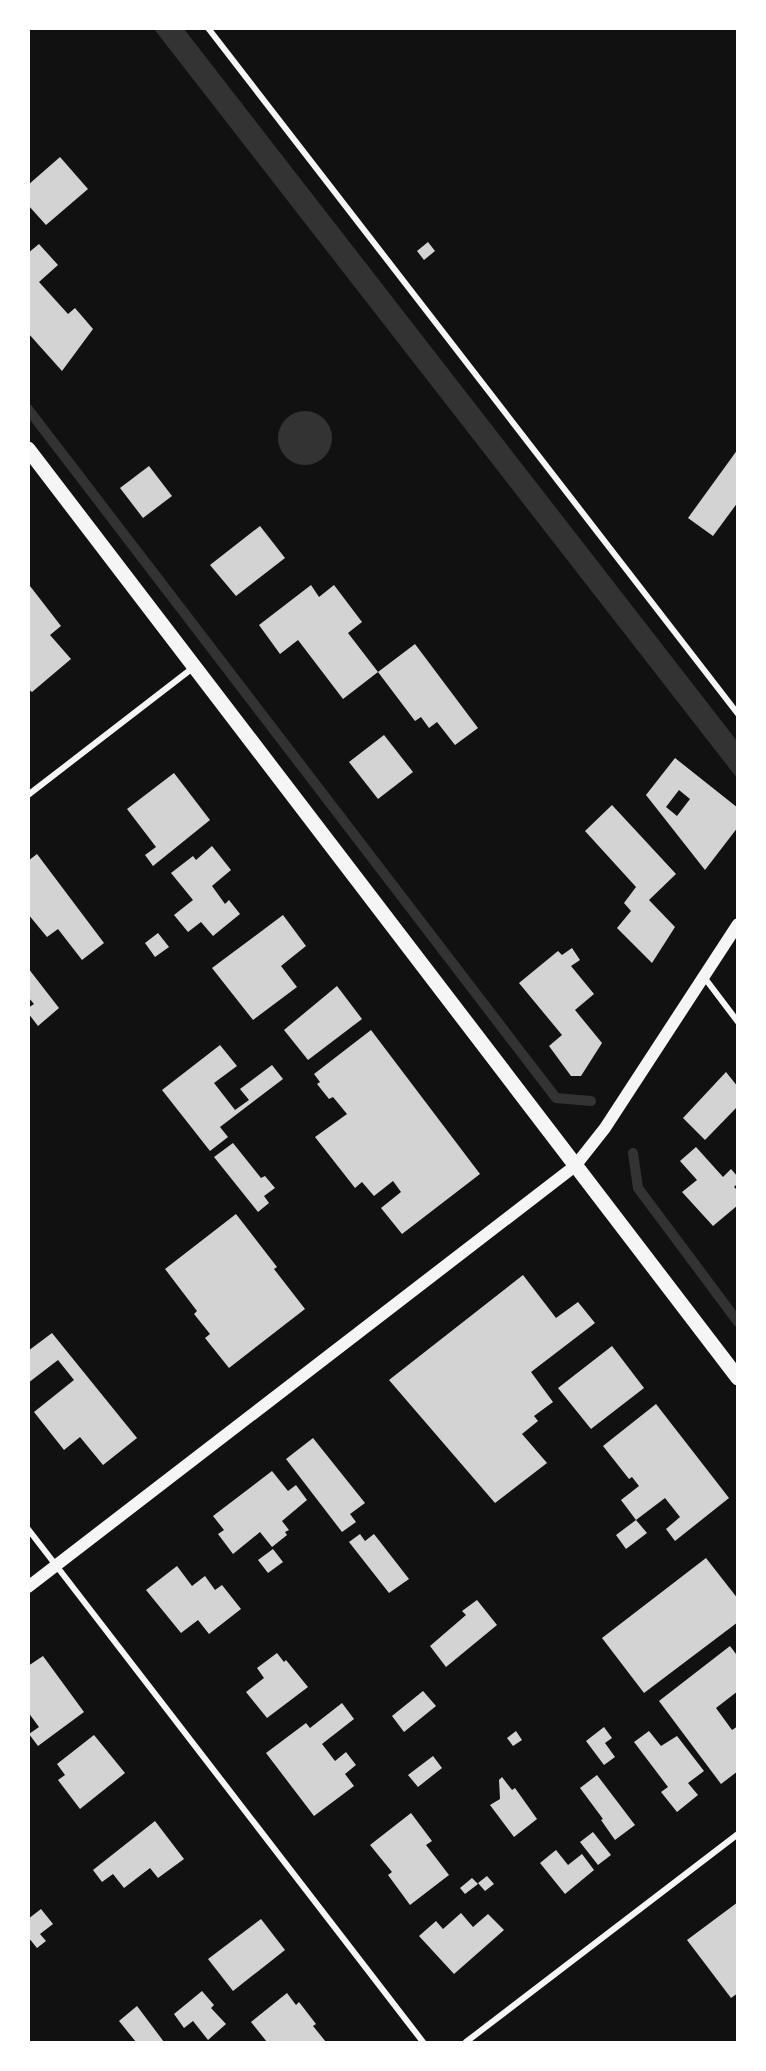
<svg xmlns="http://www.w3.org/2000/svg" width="766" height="2071" viewBox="0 0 766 2071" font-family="'Work Sans',sans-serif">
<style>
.water{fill:#333}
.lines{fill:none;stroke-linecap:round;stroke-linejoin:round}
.stream{stroke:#333;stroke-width:10}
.building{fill:#d3d3d3;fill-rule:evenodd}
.minor{stroke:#f5f5f5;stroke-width:6}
.secondary{stroke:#f5f5f5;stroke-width:12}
.primary{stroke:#f5f5f5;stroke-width:15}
</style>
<rect width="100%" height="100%" fill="#111"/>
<!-- water -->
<g class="water">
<polygon points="154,29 184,29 737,741 737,778"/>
<circle cx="305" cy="438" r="27"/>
</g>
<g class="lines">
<!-- stream -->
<g class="stream">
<polyline points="28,409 556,1098 591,1101"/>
<polyline points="633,1153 638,1188 738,1322"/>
</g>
</g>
<!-- building -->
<g class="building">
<polygon points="60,157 88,189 46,225 28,205 28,185"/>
<polygon points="428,242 435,251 424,260 417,251"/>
<polygon points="39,244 58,265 39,282 68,314 75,308 93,329 62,371 28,333 28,253"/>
<polygon points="738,449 738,502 713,536 688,518"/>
<polygon points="149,466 172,496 143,518 120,488"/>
<polygon points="260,526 285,558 236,596 210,565"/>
<polygon points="311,585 319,597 334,585 362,622 348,633 378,672 343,699 298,640 280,654 259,625"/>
<polygon points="30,586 61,626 50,635 71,659 32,692 28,689 28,587"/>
<polygon points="415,644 478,728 455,745 437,722 429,728 421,717 415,721 378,672"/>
<polygon points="384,735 413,772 378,799 349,762"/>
<path d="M675 758 738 808V827L705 870 646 795ZM679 790 690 799 677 816 666 807Z"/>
<polygon points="174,773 210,820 153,866 145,855 156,847 127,809"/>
<polygon points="612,805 676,874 649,900 675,927 652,963 617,928 631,911 624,903 636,887 585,831"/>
<polygon points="212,846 231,870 212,886 225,904 229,900 240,914 213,936 201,922 188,932 174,915 193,900 171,873 193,856 196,860"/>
<polygon points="37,854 104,943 82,960 58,929 47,937 28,914 28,861"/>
<polygon points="283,915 306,946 281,966 297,987 253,1020 212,968"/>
<polygon points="158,933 169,947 155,957 145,943"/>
<polygon points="572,948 580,960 571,966 594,994 575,1010 602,1043 581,1076 571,1076 549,1046 562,1035 519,983 558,951 562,955"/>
<polygon points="28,968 59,1008 38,1026 28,1013 28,1008 34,1004 28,997"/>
<polygon points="337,986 362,1019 308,1060 284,1030"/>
<polygon points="371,1030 480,1174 402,1234 381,1208 401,1192 393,1181 374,1196 362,1182 355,1188 315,1137 347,1114 333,1097 329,1099 317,1084 320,1082 314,1074"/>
<polygon points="220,1045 237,1066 214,1083 235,1110 249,1100 240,1089 272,1065 283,1079 220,1127 228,1137 210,1151 162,1090"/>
<polygon points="726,1072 738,1087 738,1106 705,1140 683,1118"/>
<polygon points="233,1143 261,1178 265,1176 275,1188 264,1196 269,1203 258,1212 214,1157"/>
<polygon points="696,1147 723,1177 731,1169 738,1177 738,1183 734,1187 738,1191 738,1205 713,1226 682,1192 697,1180 680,1161"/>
<polygon points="236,1214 277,1267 274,1269 305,1309 229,1368 205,1338 210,1334 194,1314 197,1311 165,1269"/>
<polygon points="523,1275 556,1318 578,1302 595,1323 531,1372 553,1402 534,1416 538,1421 522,1434 547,1463 495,1503 389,1380"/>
<polygon points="52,1333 137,1438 103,1465 80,1437 64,1450 34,1412 74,1380 58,1360 28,1383 28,1351"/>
<polygon points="612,1346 644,1388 591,1429 558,1388"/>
<polygon points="656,1404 729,1498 675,1541 666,1529 680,1517 665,1498 636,1520 621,1500 639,1486 632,1477 629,1479 603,1446"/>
<polygon points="313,1438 365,1503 350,1514 356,1522 342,1532 286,1459"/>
<polygon points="272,1471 288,1491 296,1485 307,1500 282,1521 289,1530 285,1532 287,1535 272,1547 260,1532 233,1554 218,1534 224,1530 213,1516"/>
<polygon points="636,1520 647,1533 626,1549 616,1535"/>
<polygon points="360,1534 365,1541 374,1534 409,1579 389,1593 349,1542"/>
<polygon points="273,1549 283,1562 268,1573 258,1560"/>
<polygon points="706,1558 738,1599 738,1622 644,1693 602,1638"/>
<polygon points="177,1566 192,1586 205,1576 215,1590 222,1585 241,1609 209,1634 198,1620 181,1633 146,1590"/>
<polygon points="477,1600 497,1625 446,1667 430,1646 466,1615 462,1611"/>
<polygon points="730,1646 736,1654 738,1652 738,1691 716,1708 732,1730 738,1726 738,1771 721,1784 659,1701"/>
<polygon points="277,1653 284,1662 286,1660 308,1687 267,1718 246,1692 264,1678 257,1668"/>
<polygon points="43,1656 84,1712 38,1746 29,1734 39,1727 28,1712 28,1666"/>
<polygon points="423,1691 436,1706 404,1732 392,1716"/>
<polygon points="342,1703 354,1719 322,1744 335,1761 346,1752 356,1765 345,1774 354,1786 314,1816 266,1753 306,1723 310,1728"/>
<polygon points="604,1727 612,1738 605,1743 615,1757 604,1765 586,1741"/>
<polygon points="516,1731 522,1740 513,1746 507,1738"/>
<polygon points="649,1731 661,1746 677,1736 704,1771 688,1783 698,1795 677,1812 661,1792 668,1787 634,1742"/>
<polygon points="94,1735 125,1773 80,1809 58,1780 65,1775 57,1764"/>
<polygon points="433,1756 442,1768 418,1787 408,1775"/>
<polygon points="597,1775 635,1825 615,1840 601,1820 603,1819 580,1788"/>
<polygon points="502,1777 512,1790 515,1788 537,1819 514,1837 490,1805 500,1799 499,1780"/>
<polygon points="411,1813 432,1841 426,1845 449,1875 410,1905 388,1875 392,1872 370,1845"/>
<polygon points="155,1821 184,1859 158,1878 150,1868 124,1888 113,1874 102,1882 93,1870"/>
<polygon points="593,1832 611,1855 598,1865 580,1842"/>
<polygon points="556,1850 568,1865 582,1854 594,1870 565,1894 540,1863"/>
<polygon points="487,1876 494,1884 485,1891 478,1883"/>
<polygon points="472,1878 478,1884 465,1894 460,1888"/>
<polygon points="738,1902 738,1993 731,1998 687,1940"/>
<polygon points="41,1909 53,1924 40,1934 46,1941 37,1948 28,1937 28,1919"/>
<polygon points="461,1913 473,1927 488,1914 504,1930 454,1974 419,1936 436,1921 443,1929"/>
<polygon points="261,1919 285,1950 233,1991 208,1959"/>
<polygon points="202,1991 214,2005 211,2008 226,2024 208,2040 193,2021 184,2028 174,2014"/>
<polygon points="287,1993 296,2005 299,2002 316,2024 313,2026 326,2042 267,2042 251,2022"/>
<polygon points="137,2006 164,2042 136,2042 119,2021"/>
</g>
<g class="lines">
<!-- minor -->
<g class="minor">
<polyline points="208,28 738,714"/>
<polyline points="28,795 194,667"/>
<polyline points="704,977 738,1022"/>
<polyline points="28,1529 423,2042"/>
<polyline points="466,2042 738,1834"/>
</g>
<!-- secondary -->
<polyline class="secondary" points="28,1587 575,1166 605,1128 738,924"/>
<!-- primary -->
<polyline class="primary" points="28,449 738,1378"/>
</g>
<!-- border -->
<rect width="766" height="2071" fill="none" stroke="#ffffff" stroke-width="60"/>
</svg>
